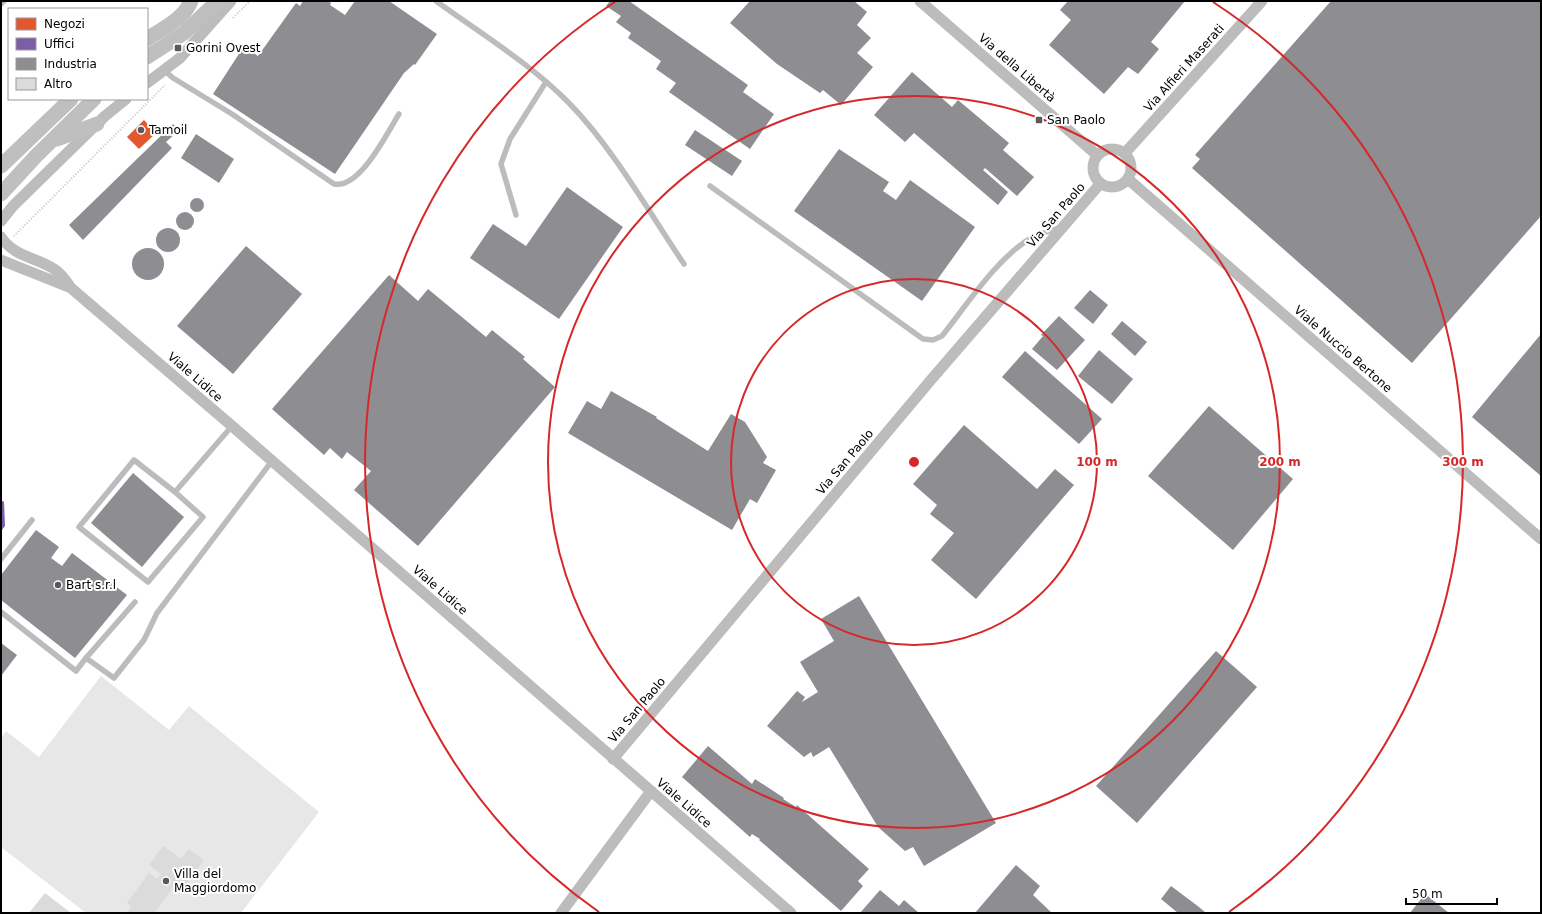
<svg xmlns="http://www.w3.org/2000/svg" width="1542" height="914" viewBox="0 0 1542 914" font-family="'DejaVu Sans',sans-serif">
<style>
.green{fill:#e7e7e7}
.shops{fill:#e4572e}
.offices{fill:#7b5ea7}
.industry{fill:#8d8d92}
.building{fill:#dbdbdb}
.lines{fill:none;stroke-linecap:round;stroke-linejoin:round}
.path{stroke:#c2c2c2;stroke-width:2;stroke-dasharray:1 2;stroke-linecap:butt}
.lane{stroke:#bcbcbc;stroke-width:5.5}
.street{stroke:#bcbcbc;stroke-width:11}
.secondary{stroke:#bfbfbf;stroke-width:15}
.ring{fill:none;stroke:#d62828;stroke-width:2}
.poi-dot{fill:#595959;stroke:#fff;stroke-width:1.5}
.labels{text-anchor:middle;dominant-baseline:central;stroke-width:4;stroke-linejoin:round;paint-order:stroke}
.poi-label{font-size:12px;fill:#000;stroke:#fff;text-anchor:start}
.street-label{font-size:12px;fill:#000;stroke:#fff}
.centre{fill:#d62828;stroke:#fff;stroke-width:2}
.ring-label{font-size:12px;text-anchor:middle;font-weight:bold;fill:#d62828;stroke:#fff;stroke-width:4;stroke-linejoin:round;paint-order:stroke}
</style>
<rect width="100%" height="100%" fill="#fff"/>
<!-- green -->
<polygon class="green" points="101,676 169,730 189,706 319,812 241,913 86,913 1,847 1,738 6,731 39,757"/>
<!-- shops -->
<polygon class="shops" points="144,120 156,133 139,149 127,137"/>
<!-- offices -->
<polygon class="offices" points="1,500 4,502 5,526 1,531"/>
<!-- industry -->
<g class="industry">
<polygon points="303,1 328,1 331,3 330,5 345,15 355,1 389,1 437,34 415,65 414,64 404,73 335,174 213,94 244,46 258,56 296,3 300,6"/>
<polygon points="610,1 629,1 748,85 743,92 774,114 750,149 669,92 676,83 656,69 661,61 628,38 631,33 616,22 621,16 606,6"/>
<polygon points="750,1 854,1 867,12 857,25 871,38 857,53 873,67 841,105 823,90 820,93 777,64 730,23"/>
<polygon points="1068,1 1185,1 1151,42 1159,49 1138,74 1128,67 1104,94 1049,45 1071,20 1060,10"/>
<polygon points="1331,1 1541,1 1541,216 1412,363 1192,168 1200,159 1195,155"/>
<polygon points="912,72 952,107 958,100 1009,143 1003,150 1034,177 1017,196 985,168 983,170 1008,192 998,205 914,133 905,142 874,115"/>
<polygon points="173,124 179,130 166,142 172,148 83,240 69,225"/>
<polygon points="695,130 742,161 732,176 685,145"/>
<polygon points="196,134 234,159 219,183 181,158"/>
<polygon points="839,149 889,182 883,191 896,200 910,180 975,227 922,301 794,211"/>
<polygon points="567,187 623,227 559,319 470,258 493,224 526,246"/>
<circle cx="197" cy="205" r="7"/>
<circle cx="185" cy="221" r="9"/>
<circle cx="168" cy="240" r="12"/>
<polygon points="246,246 302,294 233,374 177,326"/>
<circle cx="148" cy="264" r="16"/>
<polygon points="389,275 418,301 428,289 486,337 492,330 525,357 523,359 555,387 418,546 354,490 371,471 347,452 342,459 330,448 324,455 272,409"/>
<polygon points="1090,290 1108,305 1093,324 1074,308"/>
<polygon points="1059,316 1085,340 1057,370 1032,349 1043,336 1041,335"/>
<polygon points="1122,321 1147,342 1135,356 1111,334"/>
<polygon points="1541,334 1541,476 1472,417"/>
<polygon points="1099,350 1133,379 1112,404 1078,376"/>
<polygon points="1025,351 1102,419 1079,444 1002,377"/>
<polygon points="611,391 657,417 656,418 708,451 731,414 745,422 767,457 763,463 776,470 757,503 750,499 732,530 568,433 587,401 601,409"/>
<polygon points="1209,406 1293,479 1233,550 1148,476"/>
<polygon points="964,425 1037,489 1055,469 1074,485 976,599 931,560 954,533 930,514 937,505 913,484"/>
<polygon points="133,473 184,517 142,567 91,523"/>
<polygon points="36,530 59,547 51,558 62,566 72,553 127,595 75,658 1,600 1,575"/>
<polygon points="859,596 996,823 924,866 913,847 905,851 878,827 829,747 813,757 811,752 804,757 767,726 797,691 805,697 802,702 818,692 800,662 834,641 821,619"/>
<polygon points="1,643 17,655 1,676"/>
<polygon points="1216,651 1257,687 1137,823 1096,786"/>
<polygon points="708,746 752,784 755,779 784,798 783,799 796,807 797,805 869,869 858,881 863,886 841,911 759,840 760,839 752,834 750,837 682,777"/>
<polygon points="1016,865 1040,886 1033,895 1052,913 975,913"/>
<polygon points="1171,886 1199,907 1206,913 1178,913 1161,899"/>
<polygon points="880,890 899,906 904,900 919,913 860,913"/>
<polygon points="1425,894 1449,913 1410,913"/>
</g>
<!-- building -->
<g class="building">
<polygon points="163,846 181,859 189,849 204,860 183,888 176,883 154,913 127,913 131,906 127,903 149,873 157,879 161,874 149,865"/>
<polygon points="45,893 71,913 29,913"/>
</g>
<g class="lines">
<!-- path -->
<g class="path">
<polyline points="233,18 250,1"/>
<polyline points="14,236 165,85"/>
</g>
<!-- lane -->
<g class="lane">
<path d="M436 1C480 33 531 64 569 103 613 148 649 212 684 264"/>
<polyline points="1,4 4,1"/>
<path d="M164 70 173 78 232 114 334 184C360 189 387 133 399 114"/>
<path d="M710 186 923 339 933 340 942 336C966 306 999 255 1033 237 1041 233 1051 231 1059 228"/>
<polyline points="516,215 501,164 510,139 546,82"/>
<polyline points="175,492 134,460 79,527 148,582 203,517 175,492 232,426"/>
<polyline points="1,559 32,520"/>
<polyline points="1,612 76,671 86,658 114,678 144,640 157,613 272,461"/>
<polyline points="86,658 135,602"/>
</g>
<!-- street -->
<g class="street">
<polyline points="920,1 1097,155"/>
<polyline points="147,83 180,58 231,1"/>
<circle cx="1112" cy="168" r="19"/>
<polyline points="1125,153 1262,1"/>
<polyline points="1128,179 1541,539"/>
<polyline points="1,221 13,206 105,116 126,99"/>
<path d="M1 237C14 257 36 257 54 269 62 274 66 281 71 288L232 426 791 913"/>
<polyline points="1,260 71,288"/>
<polyline points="613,759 930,381 1100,184"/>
<polyline points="561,913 651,791"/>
</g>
<!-- secondary -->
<g class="secondary">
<path d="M147 39C162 29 184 19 191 1"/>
<polyline points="147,57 184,33 218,1"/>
<polyline points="57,139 97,124"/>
<polyline points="1,166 71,99"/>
<polyline points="1,194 36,156 94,99"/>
</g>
</g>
<!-- distance rings -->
<g class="ring">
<circle cx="914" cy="462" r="183"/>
<circle cx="914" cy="462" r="366"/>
<path d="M599 912A549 549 0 0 1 615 2M1213 2A549 549 0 0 1 1229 912"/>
</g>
<!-- markers -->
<g class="poi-dot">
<rect x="174" y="44" width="8" height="8" rx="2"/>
<rect x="1035" y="116" width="8" height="8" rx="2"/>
<circle cx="141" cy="130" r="4"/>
<circle cx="58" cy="585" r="4"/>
<circle cx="166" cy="881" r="4"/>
</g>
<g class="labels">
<!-- poi labels -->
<g class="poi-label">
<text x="186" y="48">Gorini Ovest</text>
<text x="1047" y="120">San Paolo</text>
<text x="149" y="130">Tamoil</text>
<text x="66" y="585">Bart s.r.l</text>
<text x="174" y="874">Villa del<tspan x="174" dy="14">Maggiordomo</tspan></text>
</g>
<!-- street labels -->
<g class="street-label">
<text transform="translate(1017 68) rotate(41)">Via della Libertà</text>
<text transform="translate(1184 68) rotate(-48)">Via Alfieri Maserati</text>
<text transform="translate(1056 215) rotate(-49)">Via San Paolo</text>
<text transform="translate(1343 349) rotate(41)">Viale Nuccio Bertone</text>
<text transform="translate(195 377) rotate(41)">Viale Lidice</text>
<text transform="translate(845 462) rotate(-50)">Via San Paolo</text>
<text transform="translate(440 590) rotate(41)">Viale Lidice</text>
<text transform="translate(637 710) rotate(-50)">Via San Paolo</text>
<text transform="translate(684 803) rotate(41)">Viale Lidice</text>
</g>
</g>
<circle cx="914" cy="462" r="6" class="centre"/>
<g class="ring-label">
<text x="1097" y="466">100 m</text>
<text x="1280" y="466">200 m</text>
<text x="1463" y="466">300 m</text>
</g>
<!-- border -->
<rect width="1542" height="914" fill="none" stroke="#000000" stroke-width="4"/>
<!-- legend -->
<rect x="8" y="8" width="140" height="92" fill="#ffffff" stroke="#999999"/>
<rect x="16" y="18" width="20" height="12" fill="#e4572e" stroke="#999999"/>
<text x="44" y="28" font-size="12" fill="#000000">Negozi</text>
<rect x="16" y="38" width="20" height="12" fill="#7b5ea7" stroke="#999999"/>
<text x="44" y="48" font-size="12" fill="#000000">Uffici</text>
<rect x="16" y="58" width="20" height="12" fill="#8d8d92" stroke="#999999"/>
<text x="44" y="68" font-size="12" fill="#000000">Industria</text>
<rect x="16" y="78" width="20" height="12" fill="#dbdbdb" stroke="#999999"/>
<text x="44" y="88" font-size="12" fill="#000000">Altro</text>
<!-- scale -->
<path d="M1406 898v6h91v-6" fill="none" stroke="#000000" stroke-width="2"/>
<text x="1412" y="898" font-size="12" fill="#000000" stroke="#ffffff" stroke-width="3" paint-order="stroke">50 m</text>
</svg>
